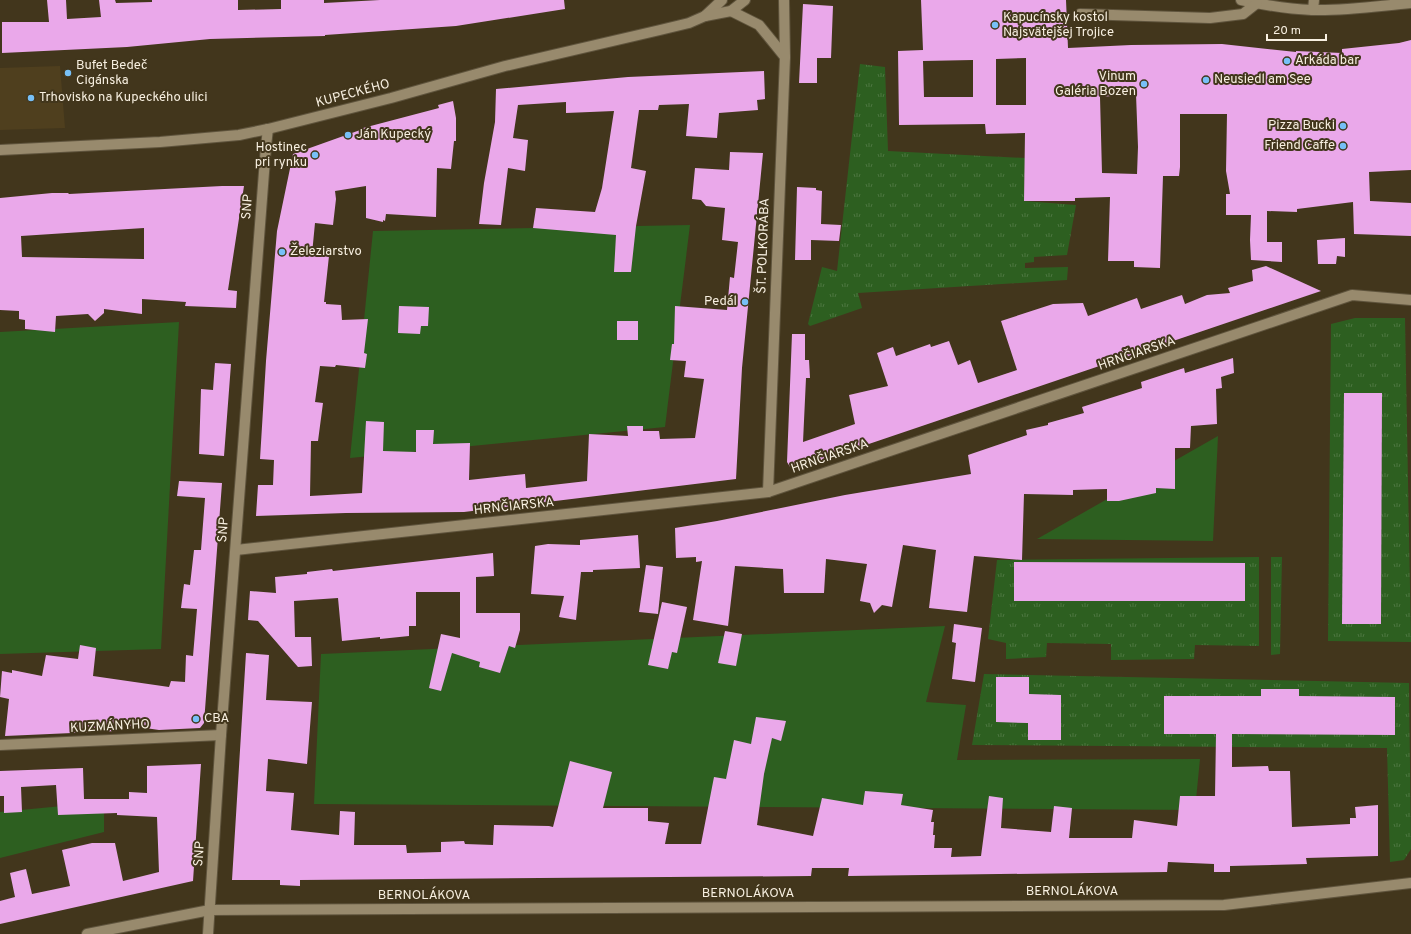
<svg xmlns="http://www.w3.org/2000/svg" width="1411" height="934" viewBox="0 0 1411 934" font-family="Overpass,sans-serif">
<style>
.built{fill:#4f3f1e}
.grass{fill:url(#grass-tufts)}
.garden{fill:#2d5f20}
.building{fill:#eaa8ea;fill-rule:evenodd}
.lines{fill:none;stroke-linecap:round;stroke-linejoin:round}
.street-casing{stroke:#5f543d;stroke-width:12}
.street{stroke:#988a6d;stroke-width:10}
.poi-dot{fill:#77c0f7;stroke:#42361c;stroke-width:1.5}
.labels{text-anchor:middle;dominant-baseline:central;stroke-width:4;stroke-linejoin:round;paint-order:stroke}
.poi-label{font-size:13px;fill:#f8f0e1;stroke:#42361c;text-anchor:start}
.street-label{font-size:13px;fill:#f8f0e1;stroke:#42361c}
</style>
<defs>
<pattern id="grass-tufts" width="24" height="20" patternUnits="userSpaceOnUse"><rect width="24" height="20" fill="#2d5f20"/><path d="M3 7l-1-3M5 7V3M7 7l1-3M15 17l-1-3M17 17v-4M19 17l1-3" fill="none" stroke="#4c7640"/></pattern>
</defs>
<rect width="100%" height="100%" fill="#42361c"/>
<!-- built -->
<polygon class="built" points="60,66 65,128 0,130 0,68"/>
<!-- grass -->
<g class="grass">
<polygon points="860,64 885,67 888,151 1025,158 1024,201 1076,205 1067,255 1034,257 1034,262 1025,263 1025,268 1068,267 1067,280 858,293 862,308 810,326 808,324 822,267 837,271"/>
<polygon points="1355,318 1405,318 1411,642 1328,641 1331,324"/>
<polygon points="1259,557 1259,646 1195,645 1194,659 1111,660 1111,644 1047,643 1046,657 1006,659 1006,643 988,639 997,560"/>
<polygon points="1271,557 1282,557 1280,654 1271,655"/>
<polygon points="984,674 1409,683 1411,849 1404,860 1390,862 1387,748 972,745"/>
</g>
<!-- garden -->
<g class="garden">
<polygon points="690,225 665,427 350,458 373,231"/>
<polygon points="179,322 161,649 0,654 0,332"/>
<polygon points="1218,436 1213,541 1037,539"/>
<polygon points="945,626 926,702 966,705 957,760 1200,759 1195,810 314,804 321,654"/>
<polygon points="104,802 104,832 0,858 0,812"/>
</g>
<!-- building -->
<g class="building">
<polygon points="47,0 66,0 67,19 101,17 99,0 115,0 116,3 152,2 152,0 238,0 238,10 281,9 281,0 324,0 324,3 380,0 564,0 565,9 456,26 325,35 325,36 210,39 127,47 2,53 2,22 49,22"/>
<path d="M921 0H1066L1068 48 1131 45 1222 44 1296 52V51L1342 53V49L1399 43 1411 40V170L1369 172 1370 201 1411 203V236L1354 234 1353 202 1297 209V212L1267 211V242H1282V262L1251 260 1250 240 1251 215H1226V194H1230L1226 171 1227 114H1180V167L1179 176H1163L1160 268 1134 267V261H1108L1110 197 1075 198V201H1024L1025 133 986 134 985 124 899 125 898 51 923 50ZM1026 58V105H996V59ZM973 60V97H924L923 61ZM1136 94 1138 147 1137 174 1102 173 1100 97Z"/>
<polygon points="803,4 833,6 831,58 817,58 817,83 799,83"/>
<polygon points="764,71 765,99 757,100 758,110 719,113 717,138 686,136 689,104 659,105 658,110 639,110 631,168 646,171 636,226 631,272 614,272 616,235 533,228 536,208 595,212 602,188 614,111 566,113 566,102 518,105 513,138 528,140 525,171 508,168 501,225 479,224 484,183 495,122 496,89 628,77"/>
<polygon points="453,101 456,118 456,141 454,141 451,169 437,168 436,217 386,214 385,221 383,220 383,222 366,218 366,186 335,191 336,199 333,225 315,223 312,254 329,256 324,302 326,302 326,304 341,305 342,320 368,319 364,353 367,354 365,368 336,365 335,367 320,366 315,402 323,403 318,441 311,441 310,496 362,493 366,421 384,422 383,451 416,452 416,430 434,430 433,444 470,443 469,480 525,474 526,488 587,481 589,434 628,436 627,426 643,426 643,431 659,431 660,439 695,438 704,379 684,377 686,361 670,360 672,344 674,344 675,306 727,310 730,277 734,278 738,242 722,240 725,208 706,206 701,200 692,199 695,168 729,170 730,152 763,153 742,368 736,479 464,512 346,513 256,516 258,485 273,485 274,460 260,459 266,361 277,231 293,154 363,129 363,128 439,108 438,105"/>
<path d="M222 186H244L228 290 237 291 236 308 185 306 186 302 142 299V314L104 309V313L95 321 88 314 56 316 55 332 25 329V320L19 319V311L0 310V198L52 193H68L69 194ZM144 228V259L22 257 21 236Z"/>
<polygon points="797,187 816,188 816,190 822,191 821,224 841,225 839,241 811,240 811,260 795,260"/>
<polygon points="1345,238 1345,257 1337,256 1336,264 1318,264 1317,240"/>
<polygon points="1266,266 1321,291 792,470 787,462 792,334 805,334 805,360 809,360 810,378 806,378 803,442 855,424 849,395 888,386 877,353 893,347 896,356 930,344 931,347 949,341 958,365 970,360 978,383 1017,370 1001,321 1053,304 1083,303 1088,316 1137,298 1141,309 1182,295 1185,304 1207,295 1230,293 1228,288 1253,281 1252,270"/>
<polygon points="399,306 429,307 428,326 421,326 420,334 398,333"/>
<rect x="617" y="321" width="21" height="19"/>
<polygon points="1233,358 1234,373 1221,377 1222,388 1216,389 1217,424 1191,426 1190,448 1175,448 1175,489 1156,488 1156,493 1119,501 1107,501 1107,489 1073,490 1073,495 1024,494 1022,560 974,556 967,612 929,608 936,550 903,545 892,607 882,605 874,613 870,603 860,601 867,564 826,559 824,593 784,593 783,569 735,566 728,626 693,620 702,561 696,562 696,557 676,558 675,528 717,521 845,495 971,474 968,455 1027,435 1026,430 1048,425 1048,423 1084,413 1082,407 1142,388 1141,382 1184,368 1185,373"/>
<polygon points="215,363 231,364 224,456 199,454 201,389 213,390"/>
<polygon points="1344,393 1382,393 1381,624 1342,624"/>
<polygon points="179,481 222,483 204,723 200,728 159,730 118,724 117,731 5,736 9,699 0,697 2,671 12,673 12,670 42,676 46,655 78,659 80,645 96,648 93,676 169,687 171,681 185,682 186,655 193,656 197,609 181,608 184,584 190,585 194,550 201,550 205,498 177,496"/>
<polygon points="638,535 640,568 593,570 593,572 581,572 576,620 559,617 564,596 531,594 535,546 548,544 580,545 580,540"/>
<polygon points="493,553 494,576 476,577 476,613 520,613 520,630 515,648 509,646 500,673 479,667 480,662 452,653 441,691 429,688 441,634 460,638 460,592 416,592 416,626 409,626 409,636 380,639 380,637 342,641 338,598 294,601 295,637 311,637 312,666 298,667 258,621 248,620 250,591 276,593 275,577 307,574 307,572 332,569 333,571"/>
<polygon points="1014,562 1245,563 1245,601 1014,601"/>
<polygon points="646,565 663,567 658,614 639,612"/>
<polygon points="662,602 687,607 677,653 672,652 668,669 648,665"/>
<polygon points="954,624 982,628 975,682 952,679 956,643 952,642"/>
<polygon points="725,631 742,634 736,666 718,663"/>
<polygon points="246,653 269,655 266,700 312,702 307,764 268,759 266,791 294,793 291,830 339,835 340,811 355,812 354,845 406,845 407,853 441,852 441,842 464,841 465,844 493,845 494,825 549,826 553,827 570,761 612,772 603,808 648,808 648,821 669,823 665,844 701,844 714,777 726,779 734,740 751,744 756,717 786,721 781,741 772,738 764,774 757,825 813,836 822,798 863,805 865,791 903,794 901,805 933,810 931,822 934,822 933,835 935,835 934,848 952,848 951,857 981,856 989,796 1003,798 1001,828 1051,832 1054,806 1072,808 1069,838 1132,838 1134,820 1177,826 1180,796 1215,796 1216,734 1164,734 1164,696 1261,696 1261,689 1299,689 1299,696 1395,697 1395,735 1232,734 1232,767 1268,766 1269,771 1290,771 1292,827 1350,824 1350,818 1356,818 1355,807 1378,805 1378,856 1306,858 1307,864 1230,866 1230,872 1214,872 1214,864 1168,862 1167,872 848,876 849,868 812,868 811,876 300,880 300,886 280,885 280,880 232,880"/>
<polygon points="996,677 1029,677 1029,694 1061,695 1061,740 1028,740 1028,723 996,722"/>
<polygon points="201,764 193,881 0,924 0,901 15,897 10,873 26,869 32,894 70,886 62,850 92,843 115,843 123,881 159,872 157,817 117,815 117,813 58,815 56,785 21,787 22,812 4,813 4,796 0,796 0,771 83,768 84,799 129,799 129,792 147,793 147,766"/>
</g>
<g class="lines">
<!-- street casing -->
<g class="street-casing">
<g id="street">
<path d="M1241 0C1264 5 1288 9 1312 10 1345 11 1378 6 1411 3"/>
<polyline points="1313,10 1314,0"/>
<polyline points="731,11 759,25 785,57"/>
<polyline points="1080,14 1210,18 1243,14 1257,3"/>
<polyline points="705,16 722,0"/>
<polyline points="0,150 160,142 239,135 268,129 391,98 505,66 660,30 689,23 705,16 731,11 745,0"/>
<polyline points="768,492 785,57 784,0"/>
<polyline points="236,550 768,492 1352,295 1411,300"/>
<polyline points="0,745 221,735"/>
<polyline points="87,934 210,910 1224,905 1411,883"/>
<polyline points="208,934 221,735 266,146 268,129"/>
</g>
</g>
<!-- street -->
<use href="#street" class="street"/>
</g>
<!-- markers -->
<g class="poi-dot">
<circle cx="995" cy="25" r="4"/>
<circle cx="1287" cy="61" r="4"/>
<circle cx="68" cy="73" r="4"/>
<circle cx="1206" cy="80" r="4"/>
<circle cx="1144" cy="84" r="4"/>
<circle cx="31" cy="98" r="4"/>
<circle cx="1343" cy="126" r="4"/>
<circle cx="348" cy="135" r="4"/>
<circle cx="1343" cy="146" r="4"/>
<circle cx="315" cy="155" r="4"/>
<circle cx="282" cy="252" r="4"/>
<circle cx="745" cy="302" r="4"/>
<circle cx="196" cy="719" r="4"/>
</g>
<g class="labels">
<!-- poi labels -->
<g class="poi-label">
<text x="1003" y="18">Kapucínsky kostol<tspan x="1003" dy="15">Najsvätejšej Trojice</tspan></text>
<text x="1295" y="61">Arkáda bar</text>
<text x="76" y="66">Bufet Bedeč<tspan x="76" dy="15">Cigánska</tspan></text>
<text x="1136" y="77" text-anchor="end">Vinum<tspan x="1136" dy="15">Galéria Bozen</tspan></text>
<text x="1214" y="80">Neusiedl am See</text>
<text x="39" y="98">Trhovisko na Kupeckého ulici</text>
<text x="1335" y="126" text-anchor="end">Pizza Bucki</text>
<text x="356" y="135">Ján Kupecký</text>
<text x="1335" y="146" text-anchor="end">Friend Caffe</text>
<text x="307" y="148" text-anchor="end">Hostinec<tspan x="307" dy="15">pri rynku</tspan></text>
<text x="290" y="252">Železiarstvo</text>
<text x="737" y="302" text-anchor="end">Pedál</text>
<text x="204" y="719">CBA</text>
</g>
<!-- street labels -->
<g class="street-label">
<text transform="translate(353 94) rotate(-15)">KUPECKÉHO</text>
<text transform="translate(248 207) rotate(-86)">SNP</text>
<text transform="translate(764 246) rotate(-88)">ŠT. POLKORÁBA</text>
<text transform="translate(1137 354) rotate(-19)">HRNČIARSKA</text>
<text transform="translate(830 457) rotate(-19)">HRNČIARSKA</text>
<text transform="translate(514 507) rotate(-6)">HRNČIARSKA</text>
<text transform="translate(224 530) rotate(-86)">SNP</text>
<text transform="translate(110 727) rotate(-3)">KUZMÁNYHO</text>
<text transform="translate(200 854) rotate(-86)">SNP</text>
<text x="1072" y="892">BERNOLÁKOVA</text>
<text x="748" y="894">BERNOLÁKOVA</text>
<text x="424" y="896">BERNOLÁKOVA</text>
</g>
</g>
<!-- scale -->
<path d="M1267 34v6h59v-6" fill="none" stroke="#f8f0e1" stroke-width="2"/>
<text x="1273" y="34" font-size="12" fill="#f8f0e1" stroke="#42361c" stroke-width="3" paint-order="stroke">20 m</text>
</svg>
